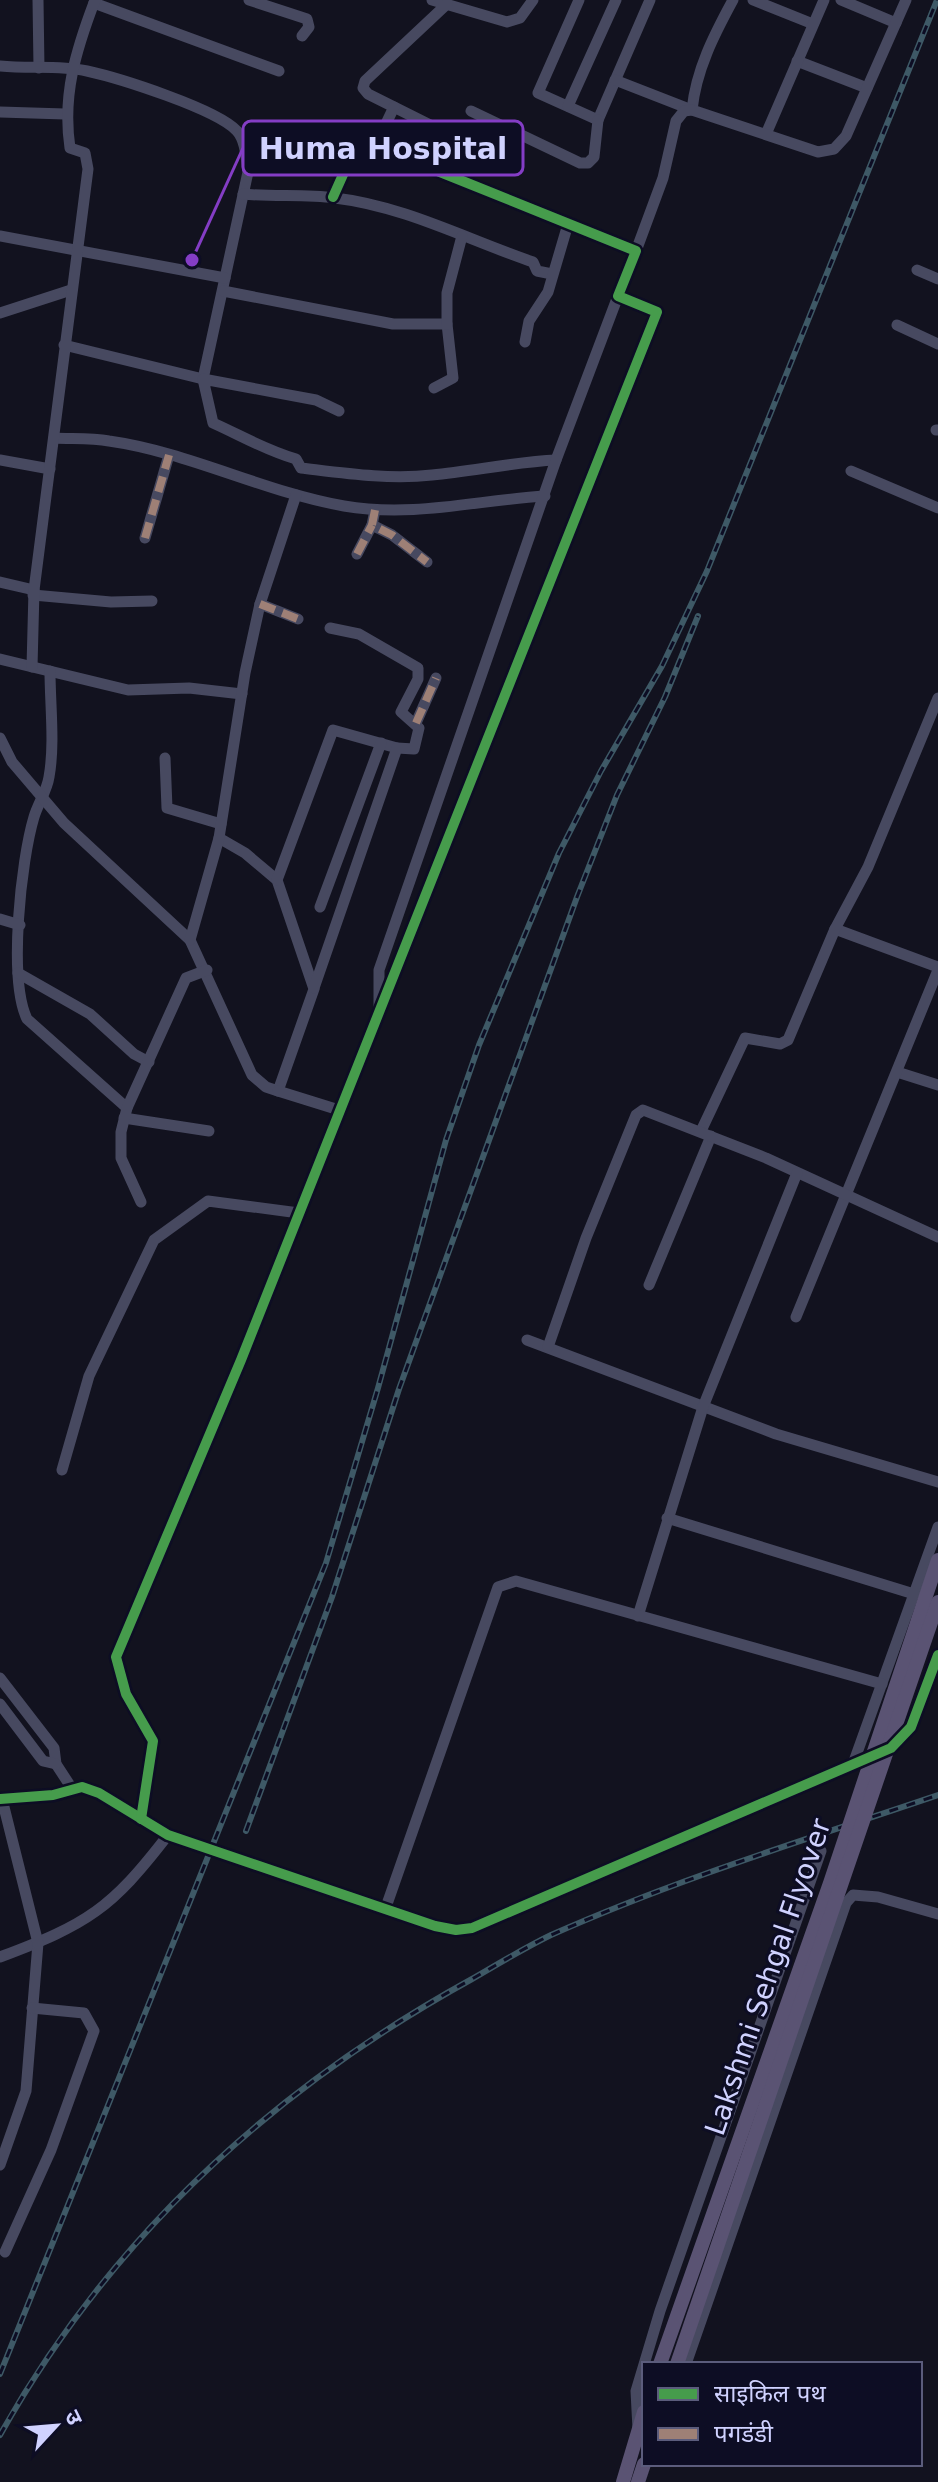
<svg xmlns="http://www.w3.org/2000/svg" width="938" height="2482" viewBox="0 0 938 2482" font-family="'DejaVu Sans','Noto Sans Devanagari',sans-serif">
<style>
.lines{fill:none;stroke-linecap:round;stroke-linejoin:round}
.minor{stroke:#474960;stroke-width:11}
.major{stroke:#5a5373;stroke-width:14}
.rail-casing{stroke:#3e5966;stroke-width:6}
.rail{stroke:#0d0d24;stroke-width:3;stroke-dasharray:9;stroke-linecap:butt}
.major-bridge{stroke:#5a5373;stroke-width:14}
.quiet{stroke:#9e8076;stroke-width:8;stroke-dasharray:16 8;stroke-linecap:butt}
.cycleway-casing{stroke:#0d0d24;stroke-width:15}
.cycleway{stroke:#469c4c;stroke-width:10}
.labels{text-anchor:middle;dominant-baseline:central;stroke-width:6;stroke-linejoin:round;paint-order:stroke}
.street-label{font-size:28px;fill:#d0d2ff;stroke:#0d0d24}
.leader{fill:none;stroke:#843dc5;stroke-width:3}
.callout-dot{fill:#843dc5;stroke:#0d0d24;stroke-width:3}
.callout{fill:#0d0d24;stroke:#843dc5;stroke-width:3}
.callout-label{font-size:30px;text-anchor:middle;font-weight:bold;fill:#d0d2ff}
</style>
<rect width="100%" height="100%" fill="#12121f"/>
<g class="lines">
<!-- minor -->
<g class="minor">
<polyline points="38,0 39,68"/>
<polyline points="249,0 307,19 309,27 302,36"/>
<polyline points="432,0 507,22 520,18 533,0"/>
<polyline points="579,0 538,93 598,120 650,0"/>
<polyline points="753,0 813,24"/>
<polyline points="841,0 896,23"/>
<polyline points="94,3 279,71"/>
<polyline points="447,4 365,81 363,88 368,94 454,137"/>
<polyline points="797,61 867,88"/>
<path d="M0 66C29 69 59 65 87 71 119 78 217 109 237 131 246 141 246 159 248 172L203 379 64 345"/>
<path d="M615 80 692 110C696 70 714 35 733 0"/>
<polyline points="568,106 616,0"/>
<polyline points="471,111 580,163 588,163 594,157 598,120"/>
<polyline points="0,112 65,114"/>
<polyline points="766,134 824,0"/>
<polyline points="371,155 394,107"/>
<path d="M243 194C274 197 305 194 335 198 404 206 468 240 533 262L537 271 552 274"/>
<polyline points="0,236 225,278"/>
<polyline points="636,251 663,178 676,121 684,111 692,110 818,152 834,149 846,136 906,0"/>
<polyline points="917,270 938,279"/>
<polyline points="223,291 393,324 447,324 453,378 434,388"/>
<polyline points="0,313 71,290"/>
<polyline points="447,324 447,293 462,236"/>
<polyline points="897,325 938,344"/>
<polyline points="525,342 529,321 548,292 568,224"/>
<path d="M339 411 316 400 203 379 213 423C242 436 265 450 296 459L301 468C343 473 389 480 432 475 474 471 514 462 556 460"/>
<polyline points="936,430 938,430"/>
<path d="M54 438C72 439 91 438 109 441 188 452 264 492 344 506 413 518 478 500 545 496"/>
<polyline points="0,460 50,469"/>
<polyline points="851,471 938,508"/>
<polyline points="375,510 372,525 392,535 427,562"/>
<polyline points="145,538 169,455"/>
<polyline points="357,554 372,525"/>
<polyline points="0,582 34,590"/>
<polyline points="33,595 111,602 152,601"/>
<polyline points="260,604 298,619"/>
<polyline points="0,659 128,690 189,688 242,694"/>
<path d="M32 667 34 590 88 169 85 153 70 148C62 95 76 50 95 0"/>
<path d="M50 671C50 705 55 744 49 777 47 791 38 803 34 817 21 860 8 979 27 1019L127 1108"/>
<polyline points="416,723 436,678"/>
<polyline points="0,738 12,762 64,823 190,940 252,1075 266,1087 278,1091 314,989 277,880 245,853 219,838"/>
<polyline points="165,758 167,808 221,824"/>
<polyline points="277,880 333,730 397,748"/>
<polyline points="320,907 381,743"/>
<polyline points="0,919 20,925"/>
<polyline points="835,929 938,967"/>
<polyline points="190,940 219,838 245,673 260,604 296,495"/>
<polyline points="18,973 90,1014 134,1054 149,1062"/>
<polyline points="314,988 397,748 414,749 419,728 401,712 418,679 418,668 359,634 330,628"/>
<polyline points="379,1006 379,970 556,460 618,296"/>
<polyline points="897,1072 938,1085"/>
<polyline points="278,1091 339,1110"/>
<polyline points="124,1118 209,1131"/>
<polyline points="701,1131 745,1038 780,1044 788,1040 835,929 868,867 938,698"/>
<polyline points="141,1202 121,1158 121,1132 127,1108 186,978 207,970"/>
<polyline points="649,1285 711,1136"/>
<polyline points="796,1317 938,970"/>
<polyline points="527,1340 776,1434 938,1482"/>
<polyline points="548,1347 586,1238 636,1115 643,1110 766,1158 938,1237"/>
<polyline points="62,1470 89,1376 154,1240 208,1201 299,1213"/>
<polyline points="667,1518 914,1594"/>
<polyline points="638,1616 703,1407 797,1173"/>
<polyline points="0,1678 54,1748 56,1764 71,1787"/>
<polyline points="0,1704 43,1761 56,1764"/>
<polyline points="853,1764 938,1527"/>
<polyline points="0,1799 53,1795 82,1787 99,1793 168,1835 435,1926 456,1930 472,1928 891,1748 911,1727 938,1655"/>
<polyline points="141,1819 153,1741 126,1694 116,1657 241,1360 657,312 618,296 636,251 435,170 362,153 350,159 333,197"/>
<polyline points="386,1907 498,1587 516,1581 882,1684"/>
<path d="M0 1957C88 1924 111 1909 168 1835"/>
<polyline points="0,2165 26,2091 38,1943 2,1799"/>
<polyline points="5,2252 51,2150 94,2031 84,2013 32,2008"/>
<polyline points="686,2364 846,1903 853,1895 878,1897 938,1914"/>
<polyline points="638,2429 636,2391 660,2311 821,1851"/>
</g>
<!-- major -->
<g class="major">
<polyline points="623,2482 644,2412"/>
<polyline points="638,2482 644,2464"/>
</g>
<!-- rail casing -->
<g class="rail-casing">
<g id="rail">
<polyline points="246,1831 332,1597 399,1389 577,897 617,795 665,697 698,616"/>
<polyline points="0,2374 326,1563 378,1388 446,1140 479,1045 559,853 601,771 662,666 707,571 937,0"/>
<path d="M0 2435C111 2237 274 2088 472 1979 498 1964 524 1948 551 1935 677 1879 808 1839 938 1795"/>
</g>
</g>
<!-- rail -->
<use href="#rail" class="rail"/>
<!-- major-bridge -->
<g class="major-bridge">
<polyline points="660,2364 830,1883 938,1560"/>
<polyline points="677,2364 938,1602"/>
</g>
<!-- quiet -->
<g class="quiet">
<polyline points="375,510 372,525 392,535 427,562"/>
<polyline points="145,538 169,455"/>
<polyline points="357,554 372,525"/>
<polyline points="260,604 298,619"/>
<polyline points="416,723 436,678"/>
</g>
<!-- cycleway casing -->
<g class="cycleway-casing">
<g id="cycleway">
<polyline points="0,1799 53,1795 82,1787 99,1793 168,1835 435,1926 456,1930 472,1928 891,1748 911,1727 938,1655"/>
<polyline points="141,1819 153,1741 126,1694 116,1657 241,1360 657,312 618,296 636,251 435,170 362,153 350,159 333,197"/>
</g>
</g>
<!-- cycleway -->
<use href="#cycleway" class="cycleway"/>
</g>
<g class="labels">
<!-- street labels -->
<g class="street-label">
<text transform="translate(768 1977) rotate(-71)">Lakshmi Sehgal Flyover</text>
</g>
</g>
<!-- callouts -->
<path class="leader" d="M192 260L243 148"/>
<circle class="callout-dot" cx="192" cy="260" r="8"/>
<rect class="callout" x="243" y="121" width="280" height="54" rx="8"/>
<g class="callout-label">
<text x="383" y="159">Huma Hospital</text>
</g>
<!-- legend -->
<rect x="642" y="2362" width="280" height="104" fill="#0d0d24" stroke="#5b5c7c" stroke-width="2"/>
<rect x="658" y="2388" width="40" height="12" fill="#469c4c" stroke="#5b5c7c" stroke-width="2"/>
<text x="714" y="2402" font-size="24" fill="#d0d2ff">साइकिल पथ</text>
<rect x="658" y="2428" width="40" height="12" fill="#9e8076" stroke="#5b5c7c" stroke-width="2"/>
<text x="714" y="2442" font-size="24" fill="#d0d2ff">पगडंडी</text>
<!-- north arrow -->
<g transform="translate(56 2426) rotate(64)" stroke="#0d0d24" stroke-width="6" paint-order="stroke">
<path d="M0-6L14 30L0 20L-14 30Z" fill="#d0d2ff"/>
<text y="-12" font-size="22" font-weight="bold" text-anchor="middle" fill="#d0d2ff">उ</text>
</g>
</svg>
